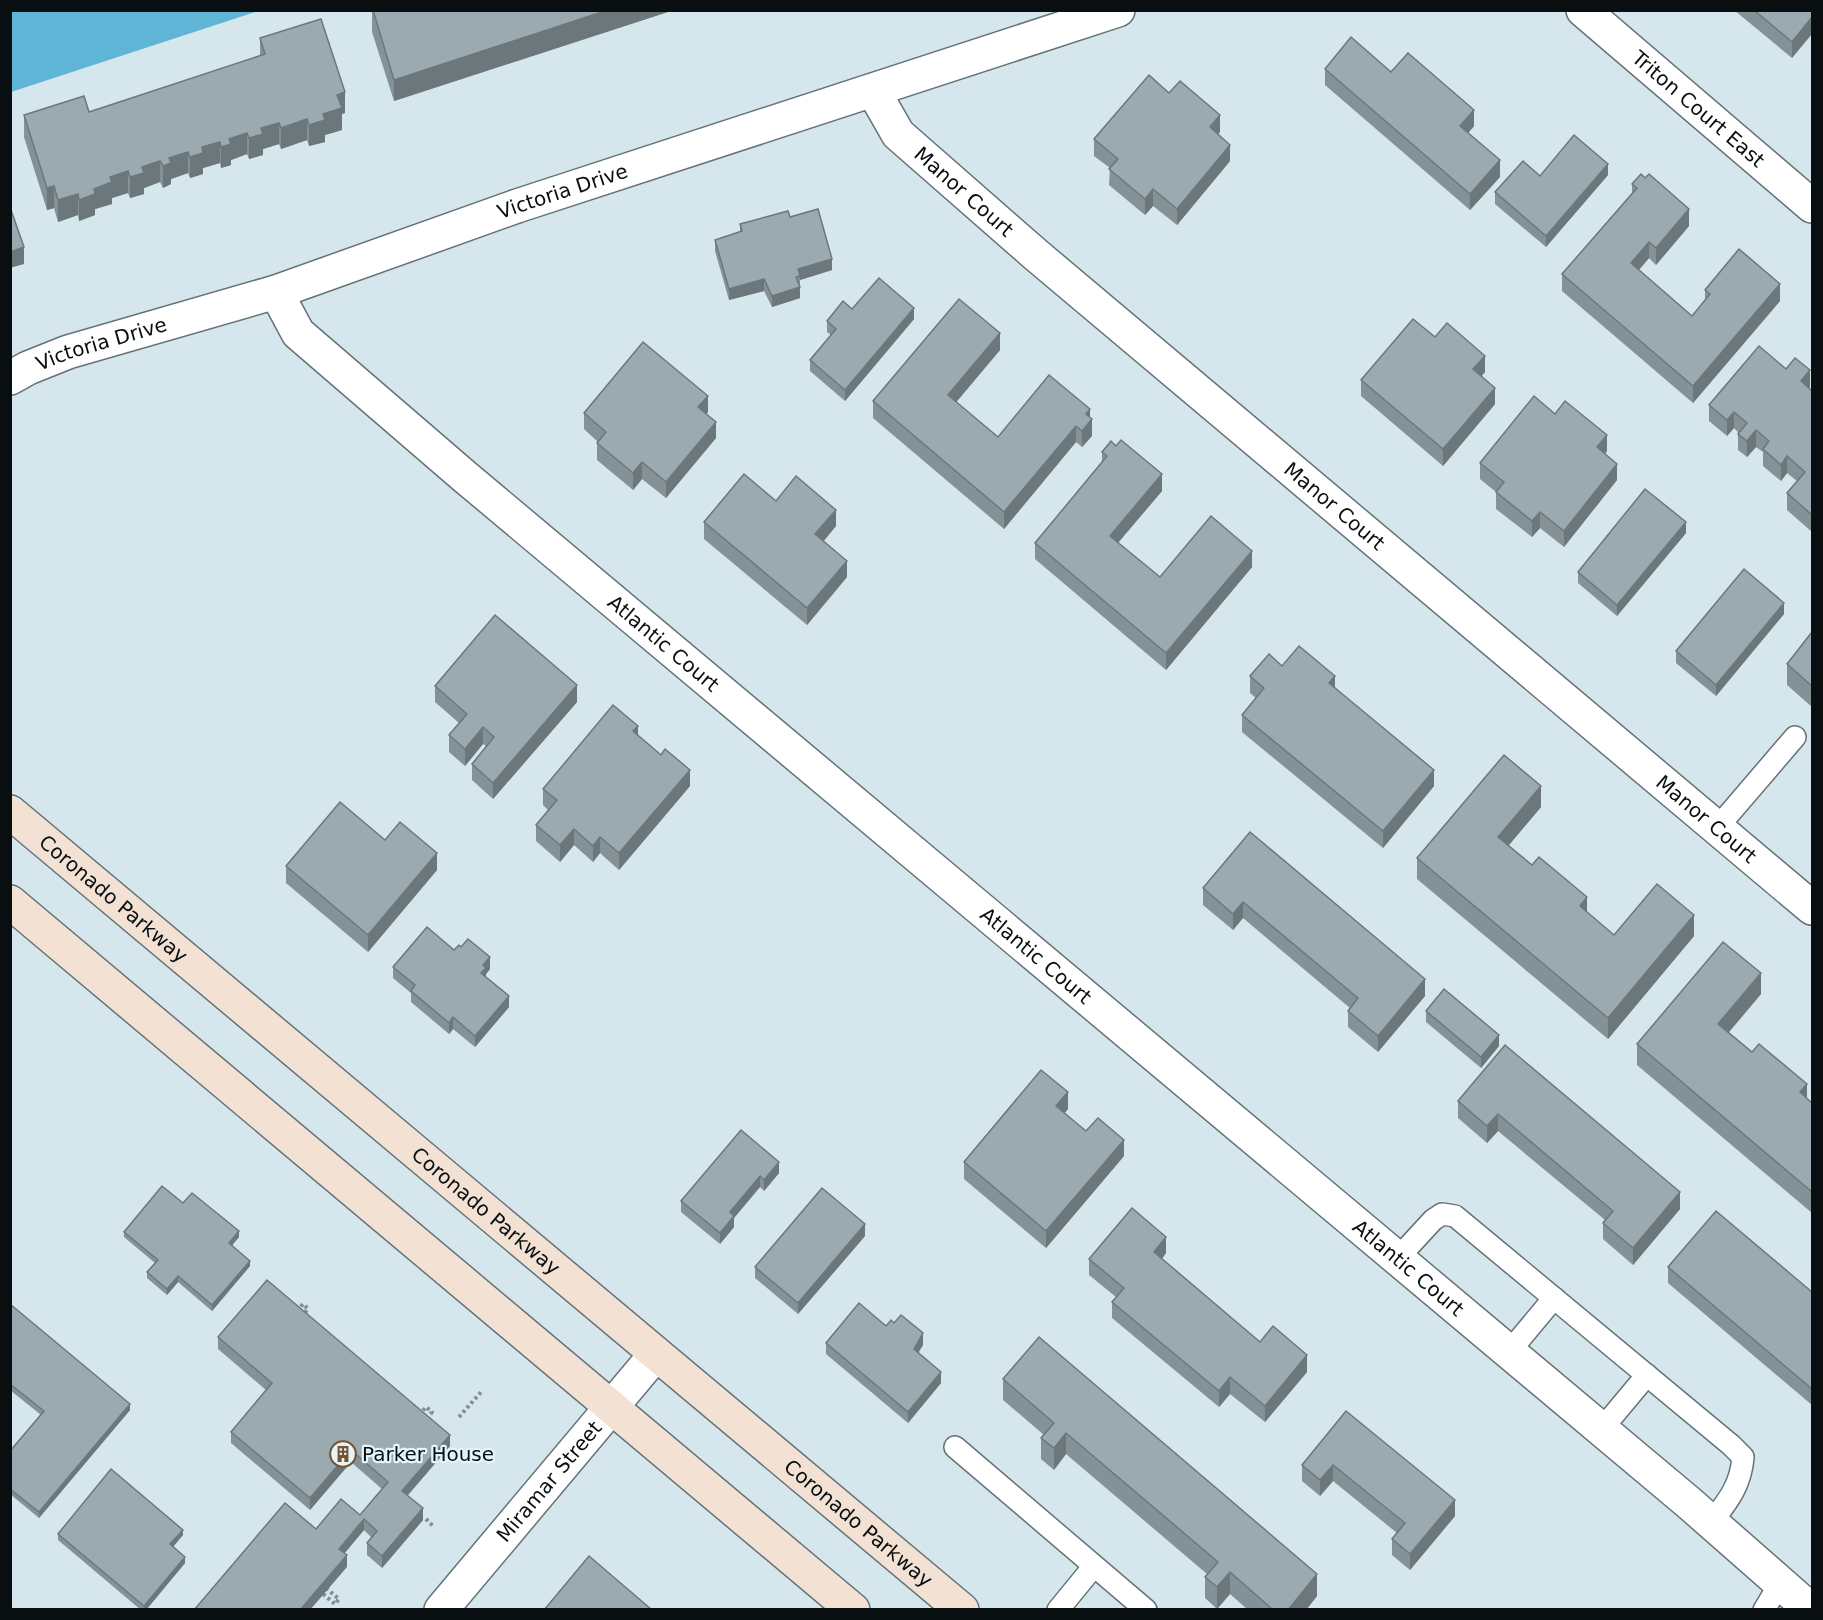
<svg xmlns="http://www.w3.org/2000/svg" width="1823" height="1620" viewBox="0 0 1823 1620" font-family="'DejaVu Sans',sans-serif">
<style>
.water{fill:#5fb5d5}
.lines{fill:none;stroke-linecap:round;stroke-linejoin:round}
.lane-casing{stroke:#647278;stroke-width:24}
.street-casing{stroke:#647278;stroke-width:36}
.secondary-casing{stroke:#647278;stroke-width:36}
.path{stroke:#838e93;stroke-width:4;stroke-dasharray:3 3;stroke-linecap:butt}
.lane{stroke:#fff;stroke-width:21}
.street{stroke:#fff;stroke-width:33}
.secondary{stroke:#f3e2d3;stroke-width:33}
.wall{fill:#849297}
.shaded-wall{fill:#6c777b}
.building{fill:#9aaab0;stroke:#6c777b;stroke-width:1.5}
.labels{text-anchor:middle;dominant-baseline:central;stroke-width:4.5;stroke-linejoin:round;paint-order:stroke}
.street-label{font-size:20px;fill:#090e10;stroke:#e3f4fb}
.poi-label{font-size:20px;fill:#090e10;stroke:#e3f4fb;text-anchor:start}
</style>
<rect width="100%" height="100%" fill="#d6e6ed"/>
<!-- water -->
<polygon class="water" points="11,10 258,10 258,11 11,92"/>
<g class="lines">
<!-- lane casing -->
<g class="lane-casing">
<g id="lane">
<polyline points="1717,828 1795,737"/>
<path d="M1397 1259 1433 1220 1442 1214 1455 1216 1731 1445 1743 1457C1741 1485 1728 1501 1711 1523"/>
<polyline points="1509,1352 1554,1298"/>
<polyline points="1601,1430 1647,1375"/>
<polyline points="955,1447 1146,1610"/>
<polyline points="1058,1610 1094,1566"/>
<polyline points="1764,1610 1780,1583"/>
</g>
</g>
<!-- street casing -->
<g class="street-casing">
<g id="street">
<path id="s1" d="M1583 10 1812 206"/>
<path id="s2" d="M874 92 898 134 1035 254 1812 908"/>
<path id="s3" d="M276 292 298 333 464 476 1688 1502 1811 1610"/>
<path id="s4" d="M10 378 28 368 68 352 276 292 517 206 1118 10"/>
<path id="s5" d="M441 1610 656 1354"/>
</g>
</g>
<!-- secondary casing -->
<g class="secondary-casing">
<g id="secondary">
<path id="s6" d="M10 812 962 1610"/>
<polyline points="10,902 853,1610"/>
</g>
</g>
<!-- path -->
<g class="path">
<polyline points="297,1311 303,1304 308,1309 302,1316"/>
<polyline points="419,1415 426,1407 432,1412 426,1420"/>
<polyline points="459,1417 482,1391"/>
<polyline points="426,1519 433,1526"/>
<polyline points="323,1594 335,1604 339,1599 327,1589"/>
</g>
<!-- lane -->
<use href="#lane" class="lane"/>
<!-- street -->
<use href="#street" class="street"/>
<!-- secondary -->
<use href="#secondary" class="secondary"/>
</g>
<!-- wall -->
<g class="wall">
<polygon points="674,10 394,101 372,32 372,11"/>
<polygon points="1734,10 1812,10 1792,58"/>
<polygon points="260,38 345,113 342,114 342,130 325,135 325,142 309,146 307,140 281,149 279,144 263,149 263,155 249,159 247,154 231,160 231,165 221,168 220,163 203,168 203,174 190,178 188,173 171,179 171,184 163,188 160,182 144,188 144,194 130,198 128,193 112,198 112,204 95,209 95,215 79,221 78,215 58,222 54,208 47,210 24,137 24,115 89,112 260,56"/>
<polygon points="1325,69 1391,72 1474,126 1468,133 1500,177 1470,210 1325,85"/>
<polygon points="1169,93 1220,132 1218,134 1230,161 1177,225 1153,206 1145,215 1109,185 1110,168 1094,156 1094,139"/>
<polygon points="1608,175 1546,247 1495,204 1495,192 1540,176"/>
<polygon points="1632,184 1689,226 1656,265 1649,258 1639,270 1692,316 1705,301 1705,290 1780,301 1693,403 1562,291 1562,274 1632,193"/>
<polygon points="790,217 832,270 800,280 800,298 772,307 764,291 729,300 715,251 715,240 740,232 740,224"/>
<polygon points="852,309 914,319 845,401 810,371 810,360 831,335 827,332 827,321"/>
<polygon points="1435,337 1485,372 1481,376 1495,404 1443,466 1361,396 1361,380"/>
<polygon points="1000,350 956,402 998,437 1090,418 1092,436 1082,447 1076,442 1004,529 873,418 873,401"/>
<polygon points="1786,369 1810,387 1809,388 1812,391 1812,532 1787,510 1787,493 1797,481 1787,473 1781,481 1763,466 1763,452 1756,447 1747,457 1738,450 1738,434 1739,433 1734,428 1727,436 1709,421 1709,405"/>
<polygon points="708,412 706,414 716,438 666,498 642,479 633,490 597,460 597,443 598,442 584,429 584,413"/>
<polygon points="1555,414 1607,451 1605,454 1617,480 1564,547 1540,528 1532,537 1496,509 1496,492 1480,479 1480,463"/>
<polygon points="1102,452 1162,491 1118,543 1160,577 1252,567 1166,670 1035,559 1035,543 1102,463"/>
<polygon points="776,501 836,526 824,541 847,577 807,625 704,539 704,522"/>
<polygon points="1686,533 1617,616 1578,583 1578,572"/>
<polygon points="1784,614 1716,696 1676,663 1676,651"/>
<polygon points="1812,632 1812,707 1787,685 1787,664"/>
<polygon points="1282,666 1335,687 1434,786 1383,848 1242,732 1242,715 1256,698 1250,693 1250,676"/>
<polygon points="435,686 577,702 493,799 472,780 472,764 486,746 483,744 465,766 449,752 449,735 459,723 435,702"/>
<polygon points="638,736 690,786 619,870 600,853 593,862 574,845 560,862 536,841 536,825 548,810 543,805 543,789"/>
<polygon points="1541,807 1508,846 1614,935 1694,936 1608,1039 1417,879 1417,858"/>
<polygon points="1250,832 1425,996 1378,1052 1348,1027 1348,1011 1350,1008 1243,918 1233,930 1203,905 1203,888"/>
<polygon points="286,866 437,870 368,952 286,883"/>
<polygon points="454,950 490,969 486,974 486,977 509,1007 475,1047 453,1029 449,1034 411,1002 411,993 393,978 393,967"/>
<polygon points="1761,994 1729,1032 1812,1103 1812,1213 1637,1065 1637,1044"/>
<polygon points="1426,1011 1499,1046 1481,1068 1426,1022"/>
<polygon points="1505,1045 1680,1209 1633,1265 1603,1239 1603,1223 1605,1220 1498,1131 1487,1143 1458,1118 1458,1101"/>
<polygon points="1068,1109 1064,1113 1086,1131 1124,1156 1046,1248 964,1179 964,1162"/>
<polygon points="741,1130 779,1173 764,1191 760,1187 734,1218 734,1227 720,1244 681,1212 681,1201"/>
<polygon points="183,1203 239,1237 232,1245 250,1266 212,1311 178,1282 167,1295 147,1278 147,1272 155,1263 124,1237 124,1232"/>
<polygon points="865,1236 798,1314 755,1278 755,1267"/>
<polygon points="1166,1253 1162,1259 1260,1342 1307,1372 1265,1422 1230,1394 1219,1407 1112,1318 1112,1302 1116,1297 1089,1275 1089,1259"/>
<polygon points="1668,1267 1812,1292 1812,1405 1668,1283"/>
<polygon points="10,1304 130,1410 39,1518 10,1494 10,1451 41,1415 10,1390"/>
<polygon points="886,1326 923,1345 918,1352 941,1383 908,1423 826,1354 826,1343"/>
<polygon points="218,1337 450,1446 407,1496 423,1520 382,1568 367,1555 367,1543 372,1538 364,1530 344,1553 347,1567 316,1529 360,1515 382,1489 351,1462 310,1510 231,1443 231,1432 266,1390 218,1349"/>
<polygon points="1003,1379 1317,1596 1306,1610 1248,1610 1230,1594 1217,1609 1205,1598 1205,1577 1207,1574 1066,1454 1054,1470 1041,1459 1041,1438 1044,1435 1003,1400"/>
<polygon points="1346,1411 1455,1516 1410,1570 1392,1555 1392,1539 1397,1533 1333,1481 1320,1496 1302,1481 1302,1465"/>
<polygon points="58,1534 183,1535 173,1547 185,1563 146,1610 141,1610 58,1540"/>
</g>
<!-- shaded-wall -->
<g class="shaded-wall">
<polygon points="608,10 674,10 394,101 394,80"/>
<polygon points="1812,17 1812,34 1792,58 1792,42"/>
<polygon points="345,92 345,113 342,114 342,130 325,135 325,142 309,146 309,125 323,114 337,95"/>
<polygon points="1474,110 1474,126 1460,143 1460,126"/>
<polygon points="1220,115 1220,132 1210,144 1210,127"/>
<polygon points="307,119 307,140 281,149 281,128"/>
<polygon points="279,123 279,144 263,149 263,155 249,159 249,138 261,128"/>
<polygon points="247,133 247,154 231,160 231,165 221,168 221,147 229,139"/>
<polygon points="220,142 220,163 203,168 203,174 190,178 190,157 202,147"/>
<polygon points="1230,145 1230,161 1177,225 1177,209"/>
<polygon points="188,152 188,173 171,179 171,184 163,188 163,166 169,158"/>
<polygon points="1500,160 1500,177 1470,210 1470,194"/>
<polygon points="160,161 160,182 144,188 144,194 130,198 130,177 142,167"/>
<polygon points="1608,164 1608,175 1546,247 1546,236"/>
<polygon points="128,171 128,193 112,198 112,204 95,209 95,215 79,221 79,200 110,177"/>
<polygon points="54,186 54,208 47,210 47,188"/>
<polygon points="1153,189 1153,206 1145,215 1145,199"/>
<polygon points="78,194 78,215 58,222 58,200"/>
<polygon points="1689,209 1689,226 1656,265 1656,248"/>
<polygon points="1649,242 1649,258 1631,279 1631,263"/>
<polygon points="24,247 24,264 10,268 10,252"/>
<polygon points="832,259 832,270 800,280 798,269"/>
<polygon points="764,279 764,291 729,300 729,289"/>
<polygon points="1780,284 1780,301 1693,403 1693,386"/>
<polygon points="800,287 800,298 772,307 772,296"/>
<polygon points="914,308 914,319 845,401 845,390"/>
<polygon points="1000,333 1000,350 948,412 948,395"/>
<polygon points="1485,356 1485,372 1473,386 1473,369"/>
<polygon points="1810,370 1810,387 1801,398 1801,381"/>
<polygon points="1495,388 1495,404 1443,466 1443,449"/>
<polygon points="708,396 708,412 698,423 698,407"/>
<polygon points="1090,409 1090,421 1092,419 1092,436 1082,447 1082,431 1086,414"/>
<polygon points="1734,412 1734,428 1727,436 1727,420"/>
<polygon points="716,422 716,438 666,498 666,482"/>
<polygon points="1076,426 1076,442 1004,529 1004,512"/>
<polygon points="1756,430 1756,447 1747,457 1747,441"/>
<polygon points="1607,435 1607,451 1597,463 1597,447"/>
<polygon points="1787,456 1787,473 1781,481 1781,465"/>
<polygon points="642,462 642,479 633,490 633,473"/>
<polygon points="1617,464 1617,480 1564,547 1564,531"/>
<polygon points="1162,474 1162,491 1110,552 1110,536"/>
<polygon points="836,510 836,526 815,551 815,534"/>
<polygon points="1540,512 1540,528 1532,537 1532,521"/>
<polygon points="1686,522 1686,533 1617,616 1617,605"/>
<polygon points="1252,551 1252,567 1166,670 1166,653"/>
<polygon points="847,561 847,577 807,625 807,608"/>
<polygon points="1784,603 1784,614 1716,696 1716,685"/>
<polygon points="1335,676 1335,693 1329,683"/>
<polygon points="577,685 577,702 493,799 493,783"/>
<polygon points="638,726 638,742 633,731"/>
<polygon points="483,727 483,744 465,766 465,749"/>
<polygon points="690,770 690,786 619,870 619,853"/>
<polygon points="1434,770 1434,786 1383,848 1383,831"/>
<polygon points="1541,786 1541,807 1498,858 1498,837"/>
<polygon points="574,829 574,845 560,862 560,845"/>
<polygon points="600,837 600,853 593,862 593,846"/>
<polygon points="437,853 437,870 368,952 368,935"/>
<polygon points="1587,897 1587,919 1580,906"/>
<polygon points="1243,902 1243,918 1233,930 1233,914"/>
<polygon points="1694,915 1694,936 1608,1039 1608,1018"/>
<polygon points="490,957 490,969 486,974 486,979 481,973 483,965"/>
<polygon points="1761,973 1761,994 1718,1045 1718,1024"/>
<polygon points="1425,979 1425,996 1378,1052 1378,1036"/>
<polygon points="509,996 509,1007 475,1047 475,1036"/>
<polygon points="453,1017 453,1029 449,1034 449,1023"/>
<polygon points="1499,1035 1499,1046 1481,1068 1481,1057"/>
<polygon points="1807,1084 1807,1106 1800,1092"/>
<polygon points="1068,1092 1068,1109 1056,1123 1056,1106"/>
<polygon points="1498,1114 1498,1131 1487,1143 1487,1126"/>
<polygon points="1124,1140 1124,1156 1046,1248 1046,1231"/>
<polygon points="779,1162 779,1173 764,1191 764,1180"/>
<polygon points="760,1176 760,1187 734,1218 734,1227 720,1244 720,1233 730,1212"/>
<polygon points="1680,1192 1680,1209 1633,1265 1633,1248"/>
<polygon points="865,1224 865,1236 798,1314 798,1303"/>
<polygon points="239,1231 239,1237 229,1249 229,1243"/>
<polygon points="1166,1237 1166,1253 1154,1269 1154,1252"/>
<polygon points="250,1261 250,1266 212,1311 212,1305"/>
<polygon points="178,1276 178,1282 167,1295 167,1289"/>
<polygon points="923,1333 923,1345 914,1360 914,1349"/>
<polygon points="1307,1355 1307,1372 1265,1422 1265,1406"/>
<polygon points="941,1372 941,1383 908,1423 908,1412"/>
<polygon points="1230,1377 1230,1394 1219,1407 1219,1391"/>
<polygon points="130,1404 130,1410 39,1518 39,1512"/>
<polygon points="1066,1433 1066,1454 1054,1470 1054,1448"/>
<polygon points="450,1435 450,1446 402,1502 402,1491"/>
<polygon points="351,1450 351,1462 310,1510 310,1498"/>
<polygon points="1333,1465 1333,1481 1320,1496 1320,1480"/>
<polygon points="1455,1500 1455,1516 1410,1570 1410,1554"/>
<polygon points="423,1508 423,1520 382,1568 382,1556"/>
<polygon points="364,1519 364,1530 339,1560 339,1549"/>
<polygon points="183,1530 183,1535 170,1550 170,1544"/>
<polygon points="347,1555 347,1567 310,1610 300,1610"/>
<polygon points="185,1557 185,1563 146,1610 144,1610 144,1606"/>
<polygon points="1230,1572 1230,1594 1217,1609 1217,1587"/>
<polygon points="1317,1574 1317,1596 1306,1610 1288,1610"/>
</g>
<!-- building -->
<g class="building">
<polygon points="373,10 608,10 394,80"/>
<polygon points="1754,10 1812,10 1812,17 1792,42"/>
<polygon points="321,19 345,92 337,95 342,108 323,114 325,120 309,125 307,119 281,128 279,123 261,128 263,134 249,138 247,133 229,139 231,144 221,147 220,142 202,147 203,153 190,157 188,152 169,158 171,163 163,166 160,161 142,167 144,173 130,177 128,171 110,177 112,182 94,189 95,194 79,200 78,194 58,200 54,186 47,188 24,115 84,96 89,112 265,54 260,38"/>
<polygon points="1351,37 1391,72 1408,53 1474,110 1460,126 1500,160 1470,194 1325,69"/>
<polygon points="1149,75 1169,93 1180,81 1220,115 1210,127 1230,145 1177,209 1153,189 1145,199 1109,169 1118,159 1094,139"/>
<polygon points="1574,135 1608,164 1546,236 1495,192 1523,161 1540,176"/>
<polygon points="1641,174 1645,178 1649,174 1689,209 1656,248 1649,242 1631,263 1692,316 1710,294 1705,290 1739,249 1780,284 1693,386 1562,274 1637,188 1632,184"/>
<polygon points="10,207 24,247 10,252"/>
<polygon points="818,209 832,259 798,269 800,276 796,277 800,287 772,296 764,279 729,289 715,240 742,231 740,224 788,211 790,217"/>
<polygon points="879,278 914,308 845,390 810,360 836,329 827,321 843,301 852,309"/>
<polygon points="959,299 1000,333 948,395 998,437 1049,375 1090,409 1086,414 1092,419 1082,431 1076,426 1004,512 873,401"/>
<polygon points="1413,319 1435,337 1447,323 1485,356 1473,369 1495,388 1443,449 1361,380"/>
<polygon points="643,342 708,396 698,407 716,422 666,482 642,462 633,473 597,443 606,432 584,413"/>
<polygon points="1759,346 1786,369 1795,358 1810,370 1801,381 1812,391 1812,515 1787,493 1805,472 1787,456 1781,465 1763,449 1769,441 1756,430 1747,441 1738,434 1747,423 1734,412 1727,420 1709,405"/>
<polygon points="1534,396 1555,414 1565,401 1607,435 1597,447 1617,464 1564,531 1540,512 1532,521 1496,492 1504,482 1480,463"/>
<polygon points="1121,440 1162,474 1110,536 1160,577 1211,516 1252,551 1166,653 1035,543 1107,456 1102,452 1111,441 1116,446"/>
<polygon points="744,474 776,501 796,476 836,510 815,534 847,561 807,608 704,522"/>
<polygon points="1645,489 1686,522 1617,605 1578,572"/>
<polygon points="1744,569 1784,603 1716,685 1676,651"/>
<polygon points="495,615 577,685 493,783 472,764 494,737 483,727 465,749 449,735 467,714 435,686"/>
<polygon points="1812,632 1812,686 1787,664"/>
<polygon points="1299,646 1335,676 1329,683 1434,770 1383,831 1242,715 1264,688 1250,676 1269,654 1282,666"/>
<polygon points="613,705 638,726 633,731 661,755 665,749 690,770 619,853 600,837 593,846 574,829 560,845 536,825 557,800 543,789"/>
<polygon points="1504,755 1541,786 1498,837 1532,865 1539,857 1587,897 1580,906 1614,935 1657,884 1694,915 1608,1018 1417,858"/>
<polygon points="340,802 385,840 400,822 437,853 368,935 286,866"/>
<polygon points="1250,832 1425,979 1378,1036 1348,1011 1358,998 1243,902 1233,914 1203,888"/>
<polygon points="427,927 454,950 459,945 461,947 468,939 490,957 483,965 486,968 481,973 509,996 475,1036 453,1017 449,1023 411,991 415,985 393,967"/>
<polygon points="1723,942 1761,973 1718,1024 1752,1052 1759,1044 1807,1084 1800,1092 1812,1103 1812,1192 1637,1044"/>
<polygon points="1444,989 1499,1035 1481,1057 1426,1011"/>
<polygon points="1505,1045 1680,1192 1633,1248 1603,1223 1613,1211 1498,1114 1487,1126 1458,1101"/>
<polygon points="1041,1070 1068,1092 1056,1106 1086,1131 1098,1118 1124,1140 1046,1231 964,1162"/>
<polygon points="741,1130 779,1162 764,1180 760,1176 730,1212 734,1216 720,1233 681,1201"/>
<polygon points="162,1186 183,1203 192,1193 239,1231 229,1243 250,1261 212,1305 178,1276 167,1289 147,1272 158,1260 124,1232"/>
<polygon points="822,1188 865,1224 798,1303 755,1267"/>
<polygon points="1132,1208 1166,1237 1154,1252 1260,1342 1273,1326 1307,1355 1265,1406 1230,1377 1219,1391 1112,1302 1124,1288 1089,1259"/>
<polygon points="1716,1211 1812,1292 1812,1389 1668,1267"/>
<polygon points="267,1280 450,1435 402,1491 423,1508 382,1556 367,1543 377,1531 364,1519 339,1549 347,1555 300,1610 194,1610 285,1503 316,1529 341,1499 360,1515 388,1482 351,1450 310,1498 231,1432 272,1383 218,1337"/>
<polygon points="859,1303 886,1326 891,1320 894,1323 901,1315 923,1333 914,1349 941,1372 908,1412 826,1343"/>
<polygon points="10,1304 130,1404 39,1512 10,1489 10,1451 44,1411 10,1384"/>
<polygon points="1039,1337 1317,1574 1288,1610 1273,1610 1230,1572 1217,1587 1205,1577 1218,1562 1066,1433 1054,1448 1041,1438 1054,1423 1003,1379"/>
<polygon points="1346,1411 1455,1500 1410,1554 1392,1539 1405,1523 1333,1465 1320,1480 1302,1465"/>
<polygon points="111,1469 183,1530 170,1544 185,1557 144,1606 58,1534"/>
<polygon points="589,1556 652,1610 544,1610"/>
</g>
<!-- icons -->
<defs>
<g id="building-ring" transform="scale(1.35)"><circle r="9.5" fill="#e3f4fb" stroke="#77522d" stroke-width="1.5"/><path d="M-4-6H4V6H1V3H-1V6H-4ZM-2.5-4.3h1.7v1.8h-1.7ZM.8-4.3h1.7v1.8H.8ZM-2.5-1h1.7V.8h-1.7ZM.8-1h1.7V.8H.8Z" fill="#77522d"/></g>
</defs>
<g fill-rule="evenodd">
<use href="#building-ring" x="343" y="1454"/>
</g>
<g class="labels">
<!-- street labels -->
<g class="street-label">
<text stroke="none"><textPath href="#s1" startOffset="152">Triton Court East</textPath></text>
<text stroke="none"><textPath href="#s4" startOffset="584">Victoria Drive</textPath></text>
<text stroke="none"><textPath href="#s2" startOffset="136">Manor Court</textPath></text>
<text stroke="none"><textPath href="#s4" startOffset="98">Victoria Drive</textPath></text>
<text stroke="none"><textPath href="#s2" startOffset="622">Manor Court</textPath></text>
<text stroke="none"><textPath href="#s3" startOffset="526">Atlantic Court</textPath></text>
<text stroke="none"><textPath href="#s2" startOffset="1108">Manor Court</textPath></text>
<text stroke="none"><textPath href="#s6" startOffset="135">Coronado Parkway</textPath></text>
<text stroke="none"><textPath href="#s3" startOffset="1012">Atlantic Court</textPath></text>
<text stroke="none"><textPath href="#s6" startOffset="621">Coronado Parkway</textPath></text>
<text stroke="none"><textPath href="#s3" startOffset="1498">Atlantic Court</textPath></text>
<text stroke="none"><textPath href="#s5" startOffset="168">Miramar Street</textPath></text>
<text stroke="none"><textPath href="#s6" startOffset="1107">Coronado Parkway</textPath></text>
</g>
<!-- poi labels -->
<g class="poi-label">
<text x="362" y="1454">Parker House</text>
</g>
</g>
<!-- border -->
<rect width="1823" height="1620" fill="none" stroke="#090e10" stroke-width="24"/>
</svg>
